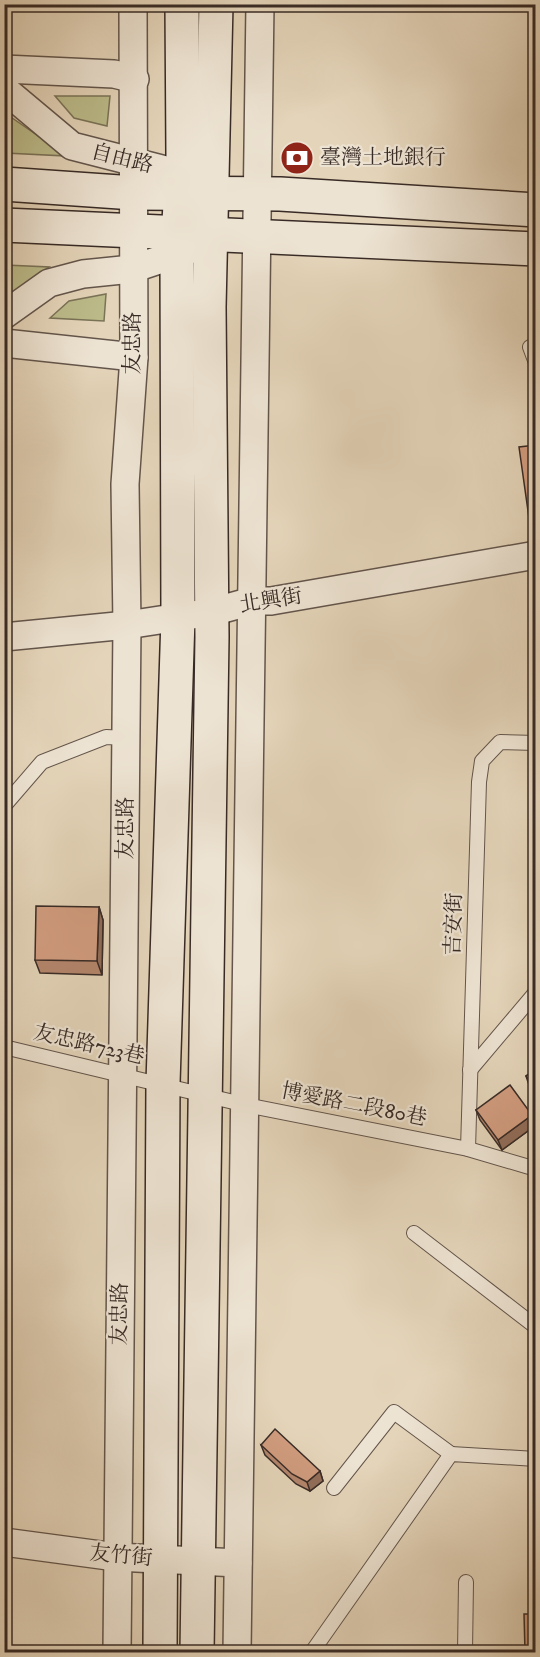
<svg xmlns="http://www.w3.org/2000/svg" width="540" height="1657" viewBox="0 0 540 1657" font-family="'IM FELL DW Pica','Noto Serif TC',serif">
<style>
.green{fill:#bcbb8a;stroke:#7a7358;stroke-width:1.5}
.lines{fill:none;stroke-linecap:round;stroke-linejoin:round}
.lane-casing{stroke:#63554b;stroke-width:16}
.street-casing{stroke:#63554b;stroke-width:30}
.secondary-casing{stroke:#382b26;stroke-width:36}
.lane{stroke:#ede3d2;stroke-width:14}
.street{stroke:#ede3d2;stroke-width:27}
.secondary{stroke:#ede3d2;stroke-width:33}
.wall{fill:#b4866d;stroke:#382b26;stroke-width:1.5}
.shaded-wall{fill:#926d59;stroke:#382b26;stroke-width:1.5}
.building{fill:#d19c7f;stroke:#382b26;stroke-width:1.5}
.labels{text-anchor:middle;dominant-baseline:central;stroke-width:4.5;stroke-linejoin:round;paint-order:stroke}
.poi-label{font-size:21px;fill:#382b26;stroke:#ede3d2;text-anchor:start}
.street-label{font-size:21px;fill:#382b26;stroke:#ede3d2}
</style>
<rect width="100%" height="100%" fill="#e4d4b9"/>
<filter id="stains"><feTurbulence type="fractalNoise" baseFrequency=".00333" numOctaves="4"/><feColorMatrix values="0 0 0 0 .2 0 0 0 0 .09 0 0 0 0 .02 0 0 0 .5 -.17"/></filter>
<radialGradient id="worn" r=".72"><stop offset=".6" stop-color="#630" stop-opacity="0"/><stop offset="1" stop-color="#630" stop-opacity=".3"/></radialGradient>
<!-- green -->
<g class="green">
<polygon points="55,96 110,96 107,126 74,118"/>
<polygon points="5,113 67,156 5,153"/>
<polygon points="5,265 49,267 5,298"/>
<polygon points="106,294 104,321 50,318 69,301"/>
</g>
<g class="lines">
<!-- lane casing -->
<g class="lane-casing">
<g id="lane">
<polyline points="530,347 536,363"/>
<polyline points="4,806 42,762 106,737 126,738"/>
<polyline points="4,1047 246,1105 468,1149 536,1169"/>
<polyline points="470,1070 536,992"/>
<polyline points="468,1149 479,782 482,761 500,742 536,743"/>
<polyline points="414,1233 536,1327"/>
<polyline points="334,1488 394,1412 451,1454"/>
<polyline points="312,1652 451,1454 536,1459"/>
<polyline points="465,1652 466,1582"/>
</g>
</g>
<!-- street casing -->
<g class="street-casing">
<g id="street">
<polyline points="4,69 114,74 135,79"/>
<polyline points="4,89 72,146 201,179"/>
<polyline points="4,315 49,283 83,274 132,269 195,248"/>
<polyline points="4,343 134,357"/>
<polyline points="4,637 127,625 212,612 252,601 271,601 536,555"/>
<polyline points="4,1542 116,1557 238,1563"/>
<polyline points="117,1652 127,625 125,484 134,357 133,4"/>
<polyline points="237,1652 260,4"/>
</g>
</g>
<!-- secondary casing -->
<g class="secondary-casing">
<g id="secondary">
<polyline points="4,184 134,193 280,194 536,210"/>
<polyline points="4,225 536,249"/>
<polyline points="160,1652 163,1083 178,618 177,253 183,157 182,4"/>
<polyline points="197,1652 212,637 209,307 216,4"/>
</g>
</g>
<!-- lane -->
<use href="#lane" class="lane"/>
<!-- street -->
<use href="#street" class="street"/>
<!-- secondary -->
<use href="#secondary" class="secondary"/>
</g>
<!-- wall -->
<g class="wall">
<polygon points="536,445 536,534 535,535 529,518"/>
<polygon points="99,907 103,920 102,975 40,973 35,960"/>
<polygon points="536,1069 536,1096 529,1085 526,1076"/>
<polygon points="476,1110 532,1115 536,1125 502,1150 480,1120"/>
<polygon points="261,1445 320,1471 323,1481 310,1491 296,1484 265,1455"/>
</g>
<!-- shaded-wall -->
<g class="shaded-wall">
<polygon points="99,907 103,920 102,975 97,961"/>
<polygon points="532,1115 536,1125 502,1150 498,1140"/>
<polygon points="320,1471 323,1481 310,1491 307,1482"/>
</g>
<!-- building -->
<g class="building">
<polygon points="536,445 536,517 529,518 519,447"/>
<polygon points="36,906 99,907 97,961 35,960"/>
<polygon points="536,1069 536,1092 526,1076"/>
<polygon points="510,1085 532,1115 498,1140 476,1110"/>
<polygon points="275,1429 320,1471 307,1482 292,1474 261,1445"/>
<polygon points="524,1614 536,1614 536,1653 525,1652"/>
</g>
<!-- icons -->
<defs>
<g id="bank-disc" transform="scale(1.725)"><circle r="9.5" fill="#8f2418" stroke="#ede3d2"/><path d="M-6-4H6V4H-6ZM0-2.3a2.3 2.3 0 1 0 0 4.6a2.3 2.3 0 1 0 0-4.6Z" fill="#fff"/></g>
</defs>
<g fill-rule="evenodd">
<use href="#bank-disc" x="297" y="158"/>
</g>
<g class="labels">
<!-- poi labels -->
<g class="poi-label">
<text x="320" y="158">臺灣土地銀行</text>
</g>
<!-- street labels -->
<g class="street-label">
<text transform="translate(122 159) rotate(14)">自由路</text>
<text transform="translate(133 343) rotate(-90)">友忠路</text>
<text transform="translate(271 601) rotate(-9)">北興街</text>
<text transform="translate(126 828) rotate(-90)">友忠路</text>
<text transform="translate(454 924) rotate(-88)">吉安街</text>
<text transform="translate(89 1045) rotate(13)">友忠路723巷</text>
<text transform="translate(354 1105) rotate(11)">博愛路二段80巷</text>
<text transform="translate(120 1314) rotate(-89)">友忠路</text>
<text transform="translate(121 1556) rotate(5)">友竹街</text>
</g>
</g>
<!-- margin -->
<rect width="540" height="1657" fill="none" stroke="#e4d4b9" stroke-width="24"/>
<rect x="6" y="6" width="528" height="1645" fill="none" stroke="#382b26" stroke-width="3"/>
<rect x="12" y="12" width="516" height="1633" fill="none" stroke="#382b26" stroke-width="1.5"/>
<rect width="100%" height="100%" filter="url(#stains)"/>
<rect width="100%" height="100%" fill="url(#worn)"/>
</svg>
